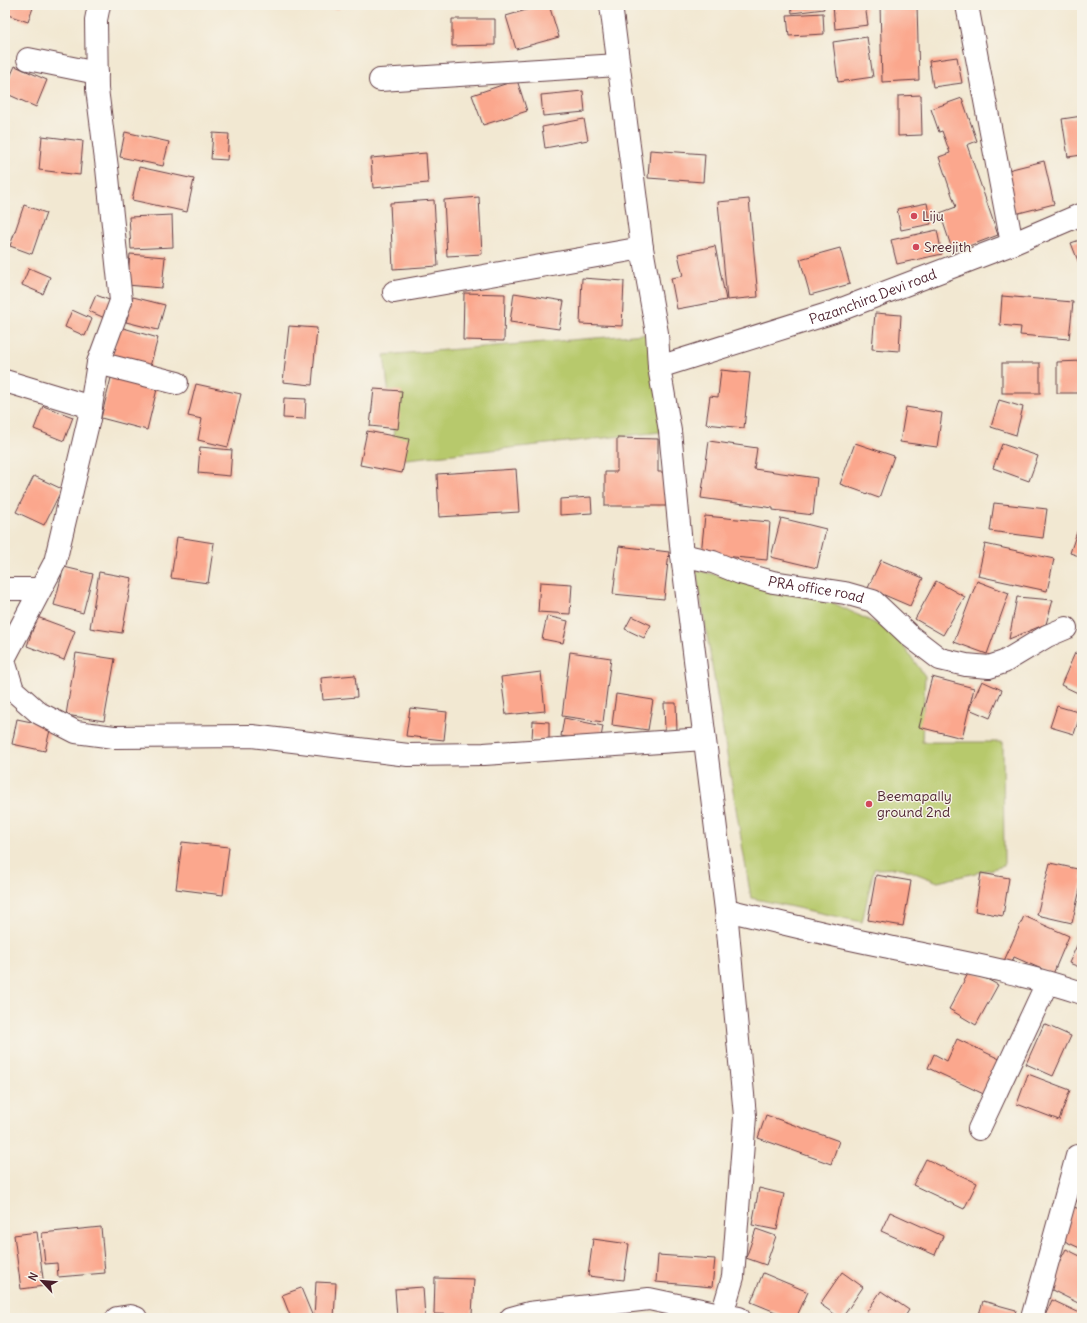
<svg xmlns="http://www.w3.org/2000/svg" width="1087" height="1323" viewBox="0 0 1087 1323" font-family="Delius,sans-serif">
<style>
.green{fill:#b7c96c;stroke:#80744c}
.building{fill:#fba78d}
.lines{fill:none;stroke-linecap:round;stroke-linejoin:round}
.minor-casing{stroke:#633d44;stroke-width:24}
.minor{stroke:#fff;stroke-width:22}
.poi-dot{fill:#d1495b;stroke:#f7f3e8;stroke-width:1.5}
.labels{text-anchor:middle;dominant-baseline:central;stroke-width:3;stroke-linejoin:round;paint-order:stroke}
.poi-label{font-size:14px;fill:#4a1f2b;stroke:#f7f3e8;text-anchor:start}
.street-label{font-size:14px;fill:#4a1f2b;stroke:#f7f3e8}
</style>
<rect width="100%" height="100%" fill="#f7f3e8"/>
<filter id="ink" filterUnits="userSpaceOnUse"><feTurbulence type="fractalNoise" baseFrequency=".025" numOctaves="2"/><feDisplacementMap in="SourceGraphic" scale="8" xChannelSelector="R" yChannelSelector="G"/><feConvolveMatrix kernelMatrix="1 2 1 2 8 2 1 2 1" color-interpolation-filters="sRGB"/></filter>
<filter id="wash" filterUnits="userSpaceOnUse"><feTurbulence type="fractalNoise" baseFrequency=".012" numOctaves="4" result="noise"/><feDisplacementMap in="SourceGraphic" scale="16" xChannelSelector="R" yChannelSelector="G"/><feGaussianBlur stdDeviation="0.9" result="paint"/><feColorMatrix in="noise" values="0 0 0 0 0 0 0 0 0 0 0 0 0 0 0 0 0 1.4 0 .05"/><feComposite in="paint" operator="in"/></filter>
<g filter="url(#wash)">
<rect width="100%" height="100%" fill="#f2e8d2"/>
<!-- green -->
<g class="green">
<polygon points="657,333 670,431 397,460 384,355"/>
<polygon points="696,570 772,588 815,594 893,632 925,676 922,742 1003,742 1004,866 938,882 902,868 874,869 862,922 751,898"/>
</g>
<g id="blocks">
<!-- building -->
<g class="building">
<polygon points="5,5 34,5 28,22 5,14"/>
<polygon points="310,5 339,5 339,9 310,6"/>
<polygon points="543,5 549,5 559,37 516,49 506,16"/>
<polygon points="791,5 823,5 824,9 792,13"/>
<polygon points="833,5 865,5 868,25 835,29"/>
<polygon points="880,5 917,5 919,80 882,82"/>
<polygon points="823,13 824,34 789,36 787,15"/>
<polygon points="452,19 495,19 495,45 452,46"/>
<polygon points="867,37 873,77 838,82 833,42"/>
<polygon points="957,57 962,83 933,87 929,61"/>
<polygon points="15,66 47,80 36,107 5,93 5,88"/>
<polygon points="517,80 527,111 483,125 472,95"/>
<polygon points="583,91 585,112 543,116 541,95"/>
<polygon points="921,95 922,135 898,136 898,96"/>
<polygon points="962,98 977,141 967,145 998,235 953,252 940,213 956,207 939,157 950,153 942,131 939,132 931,109"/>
<polygon points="1082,116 1082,155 1068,157 1062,119"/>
<polygon points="584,119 588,140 545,148 542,127"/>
<polygon points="125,132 169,142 163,166 120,157"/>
<polygon points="213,133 229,134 227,160 211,159"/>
<polygon points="42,136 83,141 80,175 39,170"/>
<polygon points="650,150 705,154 703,182 648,178"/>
<polygon points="426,153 428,183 373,188 371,158"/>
<polygon points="1044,161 1054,204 1015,214 1004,171"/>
<polygon points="139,167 194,179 187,212 132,200"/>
<polygon points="479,197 482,254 447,256 444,200"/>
<polygon points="749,199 758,297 727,300 718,202"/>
<polygon points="434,200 438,266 393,269 390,203"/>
<polygon points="927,203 931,224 901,230 897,209"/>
<polygon points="24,205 46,213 32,254 10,246"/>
<polygon points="172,215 173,247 131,249 129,217"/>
<polygon points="937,230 942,254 897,264 891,240"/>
<polygon points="1082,239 1082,271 1071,243"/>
<polygon points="715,246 726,300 677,309 671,278 683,276 678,254"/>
<polygon points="840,248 850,284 810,295 800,259"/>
<polygon points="130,254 165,257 162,288 127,285"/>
<polygon points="29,268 50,277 43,294 22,285"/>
<polygon points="582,278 624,281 622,326 580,324"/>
<polygon points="464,293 505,294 504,341 463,340"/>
<polygon points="514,293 564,301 559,329 510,322"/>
<polygon points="96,295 117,303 109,320 89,311"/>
<polygon points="1002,296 1073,302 1069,339 1020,335 1021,327 1000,325"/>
<polygon points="133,297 165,305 158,330 126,322"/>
<polygon points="72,310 92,319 85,336 65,327"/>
<polygon points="875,313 901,315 899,351 872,349"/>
<polygon points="289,326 317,328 312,385 283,382"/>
<polygon points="120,327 158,338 149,370 111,359"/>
<polygon points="1082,361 1082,393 1057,393 1057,362"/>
<rect x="1002" y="363" width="38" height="30"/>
<polygon points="113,370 159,381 147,430 101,418"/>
<polygon points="721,370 750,373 744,428 706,424 710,396 718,397"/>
<polygon points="196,384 241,394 228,447 198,440 202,419 188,416"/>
<polygon points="374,389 402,391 398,429 370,426"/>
<polygon points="284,398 306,399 305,419 283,418"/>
<polygon points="999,400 1023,407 1016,435 991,427"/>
<polygon points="43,406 73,417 64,441 34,429"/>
<polygon points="906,407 942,413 937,447 900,442"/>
<polygon points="367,431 409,439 402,473 360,465"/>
<polygon points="617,438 658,439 658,472 672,472 672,506 605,506 605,472 617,472"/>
<polygon points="709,441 757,448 754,469 817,478 813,515 773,510 773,508 701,498"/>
<polygon points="855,443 894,456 879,498 840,484"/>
<polygon points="1002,444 1038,456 1029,481 993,468"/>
<polygon points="200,447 232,450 230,476 198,473"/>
<polygon points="516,469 519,512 439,517 437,474"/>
<polygon points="34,476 62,489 44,525 16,512"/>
<polygon points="591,497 592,513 560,515 560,499"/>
<polygon points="994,503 1047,509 1043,538 990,531"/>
<polygon points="705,516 770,522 767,560 701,554"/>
<polygon points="781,518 826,529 817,568 771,557"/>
<polygon points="1080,523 1082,523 1082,557 1070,553"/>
<polygon points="177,537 214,543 208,583 171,578"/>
<polygon points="985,544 1054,559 1047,591 978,576"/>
<polygon points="619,546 669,552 664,599 613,594"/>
<polygon points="881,560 923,578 910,606 868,588"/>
<polygon points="64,567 93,574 83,613 54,605"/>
<polygon points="99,572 132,578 122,633 90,628"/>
<polygon points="936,581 965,597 943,635 915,619"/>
<polygon points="977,581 1009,593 987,654 954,642"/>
<polygon points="540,582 572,584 570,614 538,612"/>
<polygon points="1017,597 1053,600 1046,624 1009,639"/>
<polygon points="547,616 568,621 563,643 542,639"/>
<polygon points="632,616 651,625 644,638 625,629"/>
<polygon points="37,617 75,631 64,660 27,646"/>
<polygon points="570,652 611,658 603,722 562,716"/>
<polygon points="76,653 115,659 104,721 66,715"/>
<polygon points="1075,653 1082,656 1082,695 1061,685"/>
<polygon points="541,672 545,711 506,715 501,677"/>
<polygon points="355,675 357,697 323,700 321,678"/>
<polygon points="932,677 974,688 962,738 919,727"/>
<polygon points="982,681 1002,690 990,718 969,709"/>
<polygon points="616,694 653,700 648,730 612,725"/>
<polygon points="664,703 676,703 677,731 665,731"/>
<polygon points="1057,706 1081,713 1074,734 1050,727"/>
<polygon points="410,708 447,712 444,740 406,736"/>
<polygon points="564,718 603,726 600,743 561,736"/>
<polygon points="17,719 51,726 45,751 12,744"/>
<polygon points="533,721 549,722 549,740 532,739"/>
<polygon points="182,842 229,847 223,895 176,889"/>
<polygon points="1050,863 1082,870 1082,881 1072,923 1037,915"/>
<polygon points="981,873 1009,878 1003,916 975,911"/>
<polygon points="876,875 911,881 903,926 868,920"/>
<polygon points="1024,916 1069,936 1053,974 1014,957 1011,965 1004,961"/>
<polygon points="1082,934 1082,968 1069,963"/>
<polygon points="970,970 998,985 976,1025 949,1009"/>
<polygon points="1044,1024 1071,1036 1053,1076 1026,1064"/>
<polygon points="957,1039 1006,1062 990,1097 928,1068 934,1054 947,1061"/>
<polygon points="1028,1074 1070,1090 1059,1120 1017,1104"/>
<polygon points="766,1115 839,1141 831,1164 758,1138"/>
<polygon points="926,1159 977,1183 964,1209 913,1185"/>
<polygon points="1082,1186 1082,1203 1075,1200"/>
<polygon points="759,1188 784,1194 777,1230 752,1225"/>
<polygon points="1074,1207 1082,1210 1082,1249 1060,1239"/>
<polygon points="890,1212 943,1236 935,1255 881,1231"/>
<polygon points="101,1227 105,1273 58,1277 57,1263 45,1264 42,1233"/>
<polygon points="756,1229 776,1236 766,1265 746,1258"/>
<polygon points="37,1232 44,1286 21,1289 14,1235"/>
<polygon points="593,1239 629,1244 624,1280 588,1276"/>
<polygon points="1066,1249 1082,1257 1082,1305 1046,1287"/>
<polygon points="658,1255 715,1259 712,1287 656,1282"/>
<polygon points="842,1272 863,1287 842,1318 840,1318 820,1304"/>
<polygon points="763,1273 808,1292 796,1318 790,1318 751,1302"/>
<polygon points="435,1278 474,1279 472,1315 434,1314"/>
<polygon points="316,1282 336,1283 334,1318 314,1317"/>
<polygon points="423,1287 425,1318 397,1318 395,1289"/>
<polygon points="301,1288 313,1317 291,1318 282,1295"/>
<polygon points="881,1291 909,1310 904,1318 874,1318 866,1313"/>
<polygon points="1052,1300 1082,1314 1082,1318 1044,1318"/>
<polygon points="983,1301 1016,1310 1014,1318 978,1318"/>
</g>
</g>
</g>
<g filter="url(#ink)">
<use href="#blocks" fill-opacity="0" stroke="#633d44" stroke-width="1"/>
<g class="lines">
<!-- minor casing -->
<g class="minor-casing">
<g id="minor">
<polyline points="611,5 642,248 657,333 659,367 670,431 682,555 726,910 745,1116 733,1277 721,1318"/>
<polyline points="967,5 1012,244"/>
<polyline points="28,59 97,73"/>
<polyline points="380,80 618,65"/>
<polyline points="394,292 642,248"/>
<polyline points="98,363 177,383"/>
<path id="s1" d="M659 367 834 312 1012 244 1082 214"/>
<polyline points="5,381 91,407"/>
<path id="s2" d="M682 555 713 562 740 573 773 582 845 593 873 601 910 636 940 659 966 665 989 667 1004 662 1047 636 1066 628"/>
<polyline points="5,589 40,589"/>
<polyline points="5,657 55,562 89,419 98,363 121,301 107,168 97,89 96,20 99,5"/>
<polyline points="5,664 13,690 39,713 76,732 114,737 252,736 408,755 484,754 704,739"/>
<path d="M726 910C779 922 831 936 884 946 950 960 1017 971 1082 993"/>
<polyline points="979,1129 1047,983"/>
<polyline points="117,1318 130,1316 136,1318"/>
<polyline points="511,1318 529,1313 649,1299 739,1318"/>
<polyline points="1032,1318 1077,1156"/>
</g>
</g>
<!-- minor -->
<use href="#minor" class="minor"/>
</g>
</g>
<!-- markers -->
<g class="poi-dot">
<circle cx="914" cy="216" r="4"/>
<circle cx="916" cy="247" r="4"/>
<circle cx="869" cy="804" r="4"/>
</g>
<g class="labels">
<!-- poi labels -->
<g class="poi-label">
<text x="922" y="216">Liju</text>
<text x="924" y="247">Sreejith</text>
<text x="877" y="796">Beemapally<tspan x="877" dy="16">ground 2nd</tspan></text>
</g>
<!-- street labels -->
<g class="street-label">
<text stroke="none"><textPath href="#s1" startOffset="225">Pazanchira Devi road</textPath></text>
<text stroke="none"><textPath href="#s2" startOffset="139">PRA office road</textPath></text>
</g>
</g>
<!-- margin -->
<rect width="1087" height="1323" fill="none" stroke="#f7f3e8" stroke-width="20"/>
<!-- north arrow -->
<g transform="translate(42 1281) rotate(296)" stroke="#f7f3e8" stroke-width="3" paint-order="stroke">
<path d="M0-3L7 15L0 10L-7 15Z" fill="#4a1f2b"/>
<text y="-6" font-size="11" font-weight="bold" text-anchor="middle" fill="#4a1f2b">N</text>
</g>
</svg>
